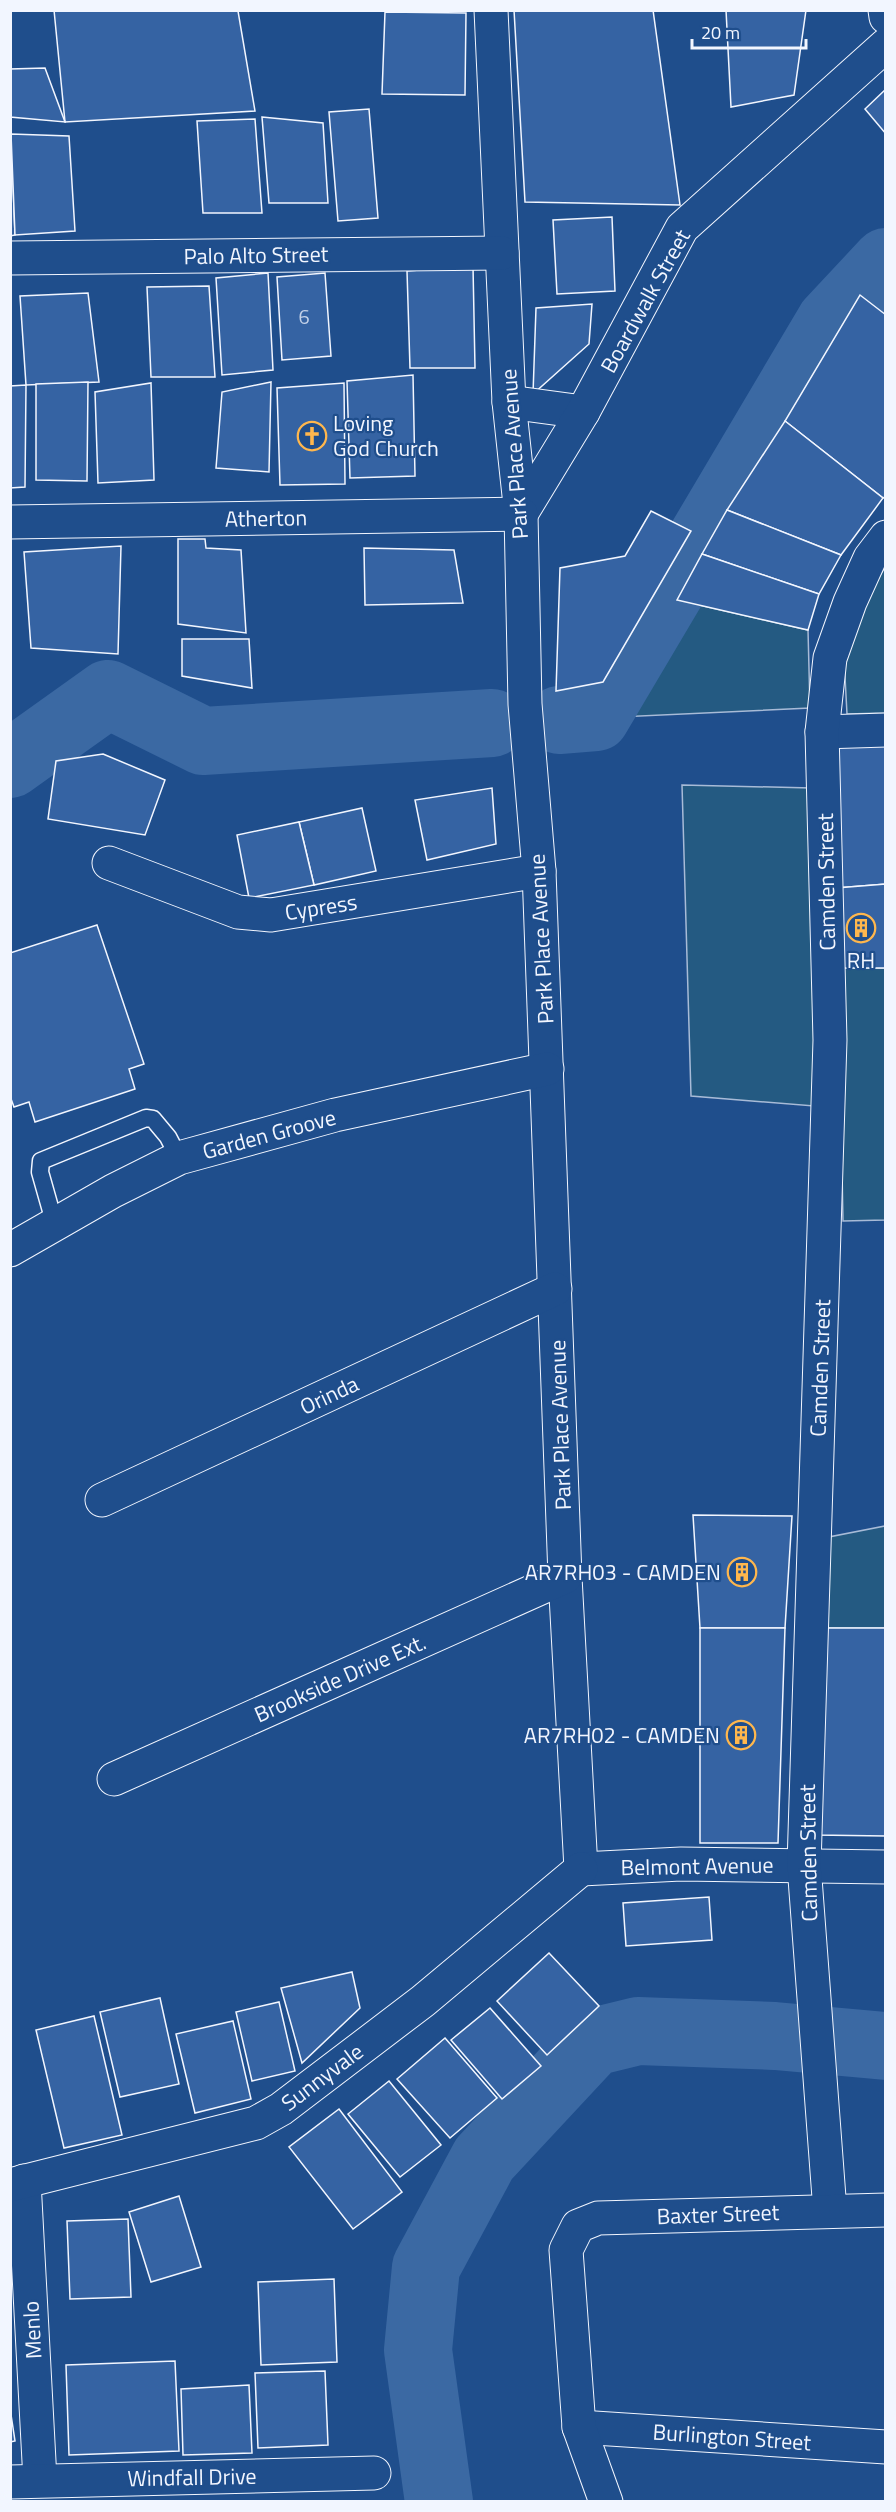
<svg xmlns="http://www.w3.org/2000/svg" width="896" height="2512" viewBox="0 0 896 2512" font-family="'Titillium Web',sans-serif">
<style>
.green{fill:#245a82;stroke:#a8bbd7;stroke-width:1.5}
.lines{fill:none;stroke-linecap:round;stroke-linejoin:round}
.river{stroke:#3b69a3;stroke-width:68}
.building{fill:#3563a3;stroke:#f2f6ff;stroke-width:1.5}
.lane-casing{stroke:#f2f6ff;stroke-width:19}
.street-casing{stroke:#f2f6ff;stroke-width:35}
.lane{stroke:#1f4e8c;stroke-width:16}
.street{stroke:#1f4e8c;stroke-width:33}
.labels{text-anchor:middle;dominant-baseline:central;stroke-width:4.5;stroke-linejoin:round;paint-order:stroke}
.number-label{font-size:20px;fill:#c3d1e8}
.street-label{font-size:22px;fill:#f2f6ff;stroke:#1f4e8c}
.poi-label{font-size:22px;fill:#f2f6ff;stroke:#1f4e8c;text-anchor:end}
</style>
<rect width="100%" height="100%" fill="#1f4e8c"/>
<!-- green -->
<g class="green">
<polygon points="885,265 885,315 860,295"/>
<polygon points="885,567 885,713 847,714 844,658 864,602"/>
<polygon points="677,600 808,630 810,708 619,717"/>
<polygon points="682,785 811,788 814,912 814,1106 691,1096"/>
<polygon points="838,968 885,968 885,1220 843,1221"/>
<polygon points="885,1526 885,1628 820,1628 829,1537"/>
</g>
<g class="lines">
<!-- river -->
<g class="river">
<polyline points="559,720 596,717 830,322 886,262"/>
<polyline points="10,764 108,694 203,741 492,723"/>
<polyline points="439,2502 418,2350 426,2267 484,2159 593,2042 638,2031 775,2036 886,2046"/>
</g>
</g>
<!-- building -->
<g class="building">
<polygon points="54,10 238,11 255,111 65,122"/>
<polygon points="514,10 653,10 680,205 525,202"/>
<polygon points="726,10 806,10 794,95 731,107"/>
<polygon points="385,12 466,13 465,95 382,94"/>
<polygon points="45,68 65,122 10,117 10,69"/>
<polygon points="886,89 886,134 865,109"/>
<polygon points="369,109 378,218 338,221 329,112"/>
<polygon points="262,117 323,123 328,203 269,203"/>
<polygon points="255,119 262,213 203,213 197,121"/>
<polygon points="11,134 15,235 10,236 10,134"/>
<polygon points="11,134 69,136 75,231 15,235"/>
<polygon points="612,217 615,291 557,294 553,220"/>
<polygon points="473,266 475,368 410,368 407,271"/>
<polygon points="268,273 273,370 222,375 216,278"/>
<polygon points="325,273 331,356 282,360 277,277"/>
<polygon points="209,286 215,377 151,377 147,287"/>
<polygon points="88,293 99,382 26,385 20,296"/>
<polygon points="860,295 886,315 886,496 883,498 785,421"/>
<polygon points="592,304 589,344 533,394 536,308"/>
<polygon points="413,375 415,476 350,478 347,381"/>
<polygon points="88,382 87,481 36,480 36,384"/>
<polygon points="271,382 269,472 216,468 222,392"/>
<polygon points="151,383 154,480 98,483 95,392"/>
<polygon points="344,383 345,484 280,485 277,388"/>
<polygon points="26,385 25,487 10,488 10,386"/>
<polygon points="785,421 883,498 841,555 727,510"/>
<polygon points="727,510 841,555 819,594 702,554"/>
<polygon points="651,511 691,531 603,682 556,691 560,568 625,556"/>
<polygon points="178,539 205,539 206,548 241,550 246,633 178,624"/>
<polygon points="121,546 118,654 31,648 24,552"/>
<polygon points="364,548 454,550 463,603 365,605"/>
<polygon points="702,554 819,594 808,630 677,600"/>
<polygon points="182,639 249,639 252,688 182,676"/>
<polygon points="886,738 886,884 836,888 828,741"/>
<polygon points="103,754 165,780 145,835 48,819 56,761"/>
<polygon points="492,788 496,844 427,860 415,800"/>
<polygon points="362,808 376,871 314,885 299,822"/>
<polygon points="299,822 314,885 249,898 237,835"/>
<polygon points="886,884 886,968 838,968 836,888"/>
<polygon points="97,925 144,1064 129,1069 135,1089 35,1122 29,1102 14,1107 10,1096 10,953"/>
<polygon points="693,1515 792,1516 785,1628 700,1628"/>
<polygon points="700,1628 785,1628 778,1843 700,1843"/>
<polygon points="820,1628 886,1628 886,1836 815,1835"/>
<polygon points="709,1897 712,1940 626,1946 623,1903"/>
<polygon points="549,1953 599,2006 547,2055 497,2001"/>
<polygon points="352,1972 360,2008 302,2063 281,1988"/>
<polygon points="160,1998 179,2084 120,2097 100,2012"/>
<polygon points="279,2002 295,2071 252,2081 236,2012"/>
<polygon points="490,2008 541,2066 502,2099 451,2040"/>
<polygon points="94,2016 122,2135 64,2148 36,2030"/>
<polygon points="233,2021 251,2099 195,2113 176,2034"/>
<polygon points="445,2038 497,2098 450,2138 397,2079"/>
<polygon points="389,2081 441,2145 400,2177 348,2114"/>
<polygon points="339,2109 402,2192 353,2229 289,2147"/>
<polygon points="179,2196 201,2267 151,2282 129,2212"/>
<polygon points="128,2219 131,2297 70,2299 67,2221"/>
<polygon points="334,2279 337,2362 261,2365 258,2282"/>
<polygon points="175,2361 179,2451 69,2455 66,2365"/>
<polygon points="325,2371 328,2445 258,2448 255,2373"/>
<polygon points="249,2385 252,2453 183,2455 181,2389"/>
<polygon points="10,2408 15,2441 10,2442"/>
</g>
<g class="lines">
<!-- lane casing -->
<g class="lane-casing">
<polyline id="lane" points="55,1225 40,1172 41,1161 146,1118 153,1119 168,1137 179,1158"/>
</g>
<!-- street casing -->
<g class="street-casing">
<g id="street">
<polyline points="491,10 509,402 521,514 525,704 539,871 565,1577 581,1869"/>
<polyline points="885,10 886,17"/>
<polyline points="10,258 502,253"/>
<polyline points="509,402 583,412"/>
<polyline points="521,514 583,412 682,228 886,45"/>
<polyline points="10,522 521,514"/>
<polyline points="822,732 886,730"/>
<polyline points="109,863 238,912 271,915 539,871"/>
<polyline points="10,1250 113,1191 179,1158 335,1115 547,1069"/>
<polyline points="102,1500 555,1289"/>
<polyline points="114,1779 565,1577"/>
<polyline points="581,1869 681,1864 886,1867"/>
<polyline points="24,2181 40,2480"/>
<polyline points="10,2185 256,2123 281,2109 423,2001 581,1869"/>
<polyline points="830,2211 804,1865 830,1040 822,732 830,658 850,602 870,558 886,537"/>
<polyline points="579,2427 886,2447"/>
<polyline points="10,2482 374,2473"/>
<polyline points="606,2502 579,2427 566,2250 578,2226 598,2218 886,2210"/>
</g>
</g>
<!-- lane -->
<use href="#lane" class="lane"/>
<!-- street -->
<use href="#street" class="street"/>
</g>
<!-- icons -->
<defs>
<g id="church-ring" transform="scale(1.5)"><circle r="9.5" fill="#1f4e8c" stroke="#ffb74d" stroke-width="1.5"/><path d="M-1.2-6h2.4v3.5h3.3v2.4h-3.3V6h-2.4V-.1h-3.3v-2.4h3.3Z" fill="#ffb74d"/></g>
<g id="building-ring" transform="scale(1.5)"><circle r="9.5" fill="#1f4e8c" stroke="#ffb74d" stroke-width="1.5"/><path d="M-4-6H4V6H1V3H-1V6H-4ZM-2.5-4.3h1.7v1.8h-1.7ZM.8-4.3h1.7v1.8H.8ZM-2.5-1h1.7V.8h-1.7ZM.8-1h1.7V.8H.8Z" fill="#ffb74d"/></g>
</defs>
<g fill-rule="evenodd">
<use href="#church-ring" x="312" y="436"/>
<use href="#building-ring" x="861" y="928"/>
<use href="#building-ring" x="742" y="1572"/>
<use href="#building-ring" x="741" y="1735"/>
</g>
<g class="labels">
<!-- number labels -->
<g class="number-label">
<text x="304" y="316">6</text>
</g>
<!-- street labels -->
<g class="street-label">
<text transform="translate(256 255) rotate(-1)">Palo Alto Street</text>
<text transform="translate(645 301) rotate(-61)">Boardwalk Street</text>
<text transform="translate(514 454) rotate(-94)">Park Place Avenue</text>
<text transform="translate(266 518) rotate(-1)">Atherton</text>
<text transform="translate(826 882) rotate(-91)">Camden Street</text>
<text transform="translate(321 907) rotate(-9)">Cypress</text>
<text transform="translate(541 939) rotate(-93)">Park Place Avenue</text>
<text transform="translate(269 1134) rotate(-15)">Garden Groove</text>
<text transform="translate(820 1368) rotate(-88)">Camden Street</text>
<text transform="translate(329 1395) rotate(-25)">Orinda</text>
<text transform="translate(560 1425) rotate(-92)">Park Place Avenue</text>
<text transform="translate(340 1678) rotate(-24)">Brookside Drive Ext.</text>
<text transform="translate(808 1853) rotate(-91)">Camden Street</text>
<text transform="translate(697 1866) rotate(-1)">Belmont Avenue</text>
<text transform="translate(322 2077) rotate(-37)">Sunnyvale</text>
<text transform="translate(718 2214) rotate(-2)">Baxter Street</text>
<text transform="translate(32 2330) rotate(-93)">Menlo</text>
<text transform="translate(732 2437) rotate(4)">Burlington Street</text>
<text transform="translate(192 2477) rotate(-1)">Windfall Drive</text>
</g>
<!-- poi labels -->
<g class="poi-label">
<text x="333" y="423" text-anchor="start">Loving<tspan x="333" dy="25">God Church</tspan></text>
<text x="861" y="960" text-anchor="middle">RH</text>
<text x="721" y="1572">AR7RH03 - CAMDEN</text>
<text x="720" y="1735">AR7RH02 - CAMDEN</text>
</g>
</g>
<!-- border -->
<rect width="896" height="2512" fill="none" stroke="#f2f6ff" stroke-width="24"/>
<!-- scale -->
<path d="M692 39v9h114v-9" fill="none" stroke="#f2f6ff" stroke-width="3"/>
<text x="701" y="39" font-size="18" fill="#f2f6ff" stroke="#1f4e8c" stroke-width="4.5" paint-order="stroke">20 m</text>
</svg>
